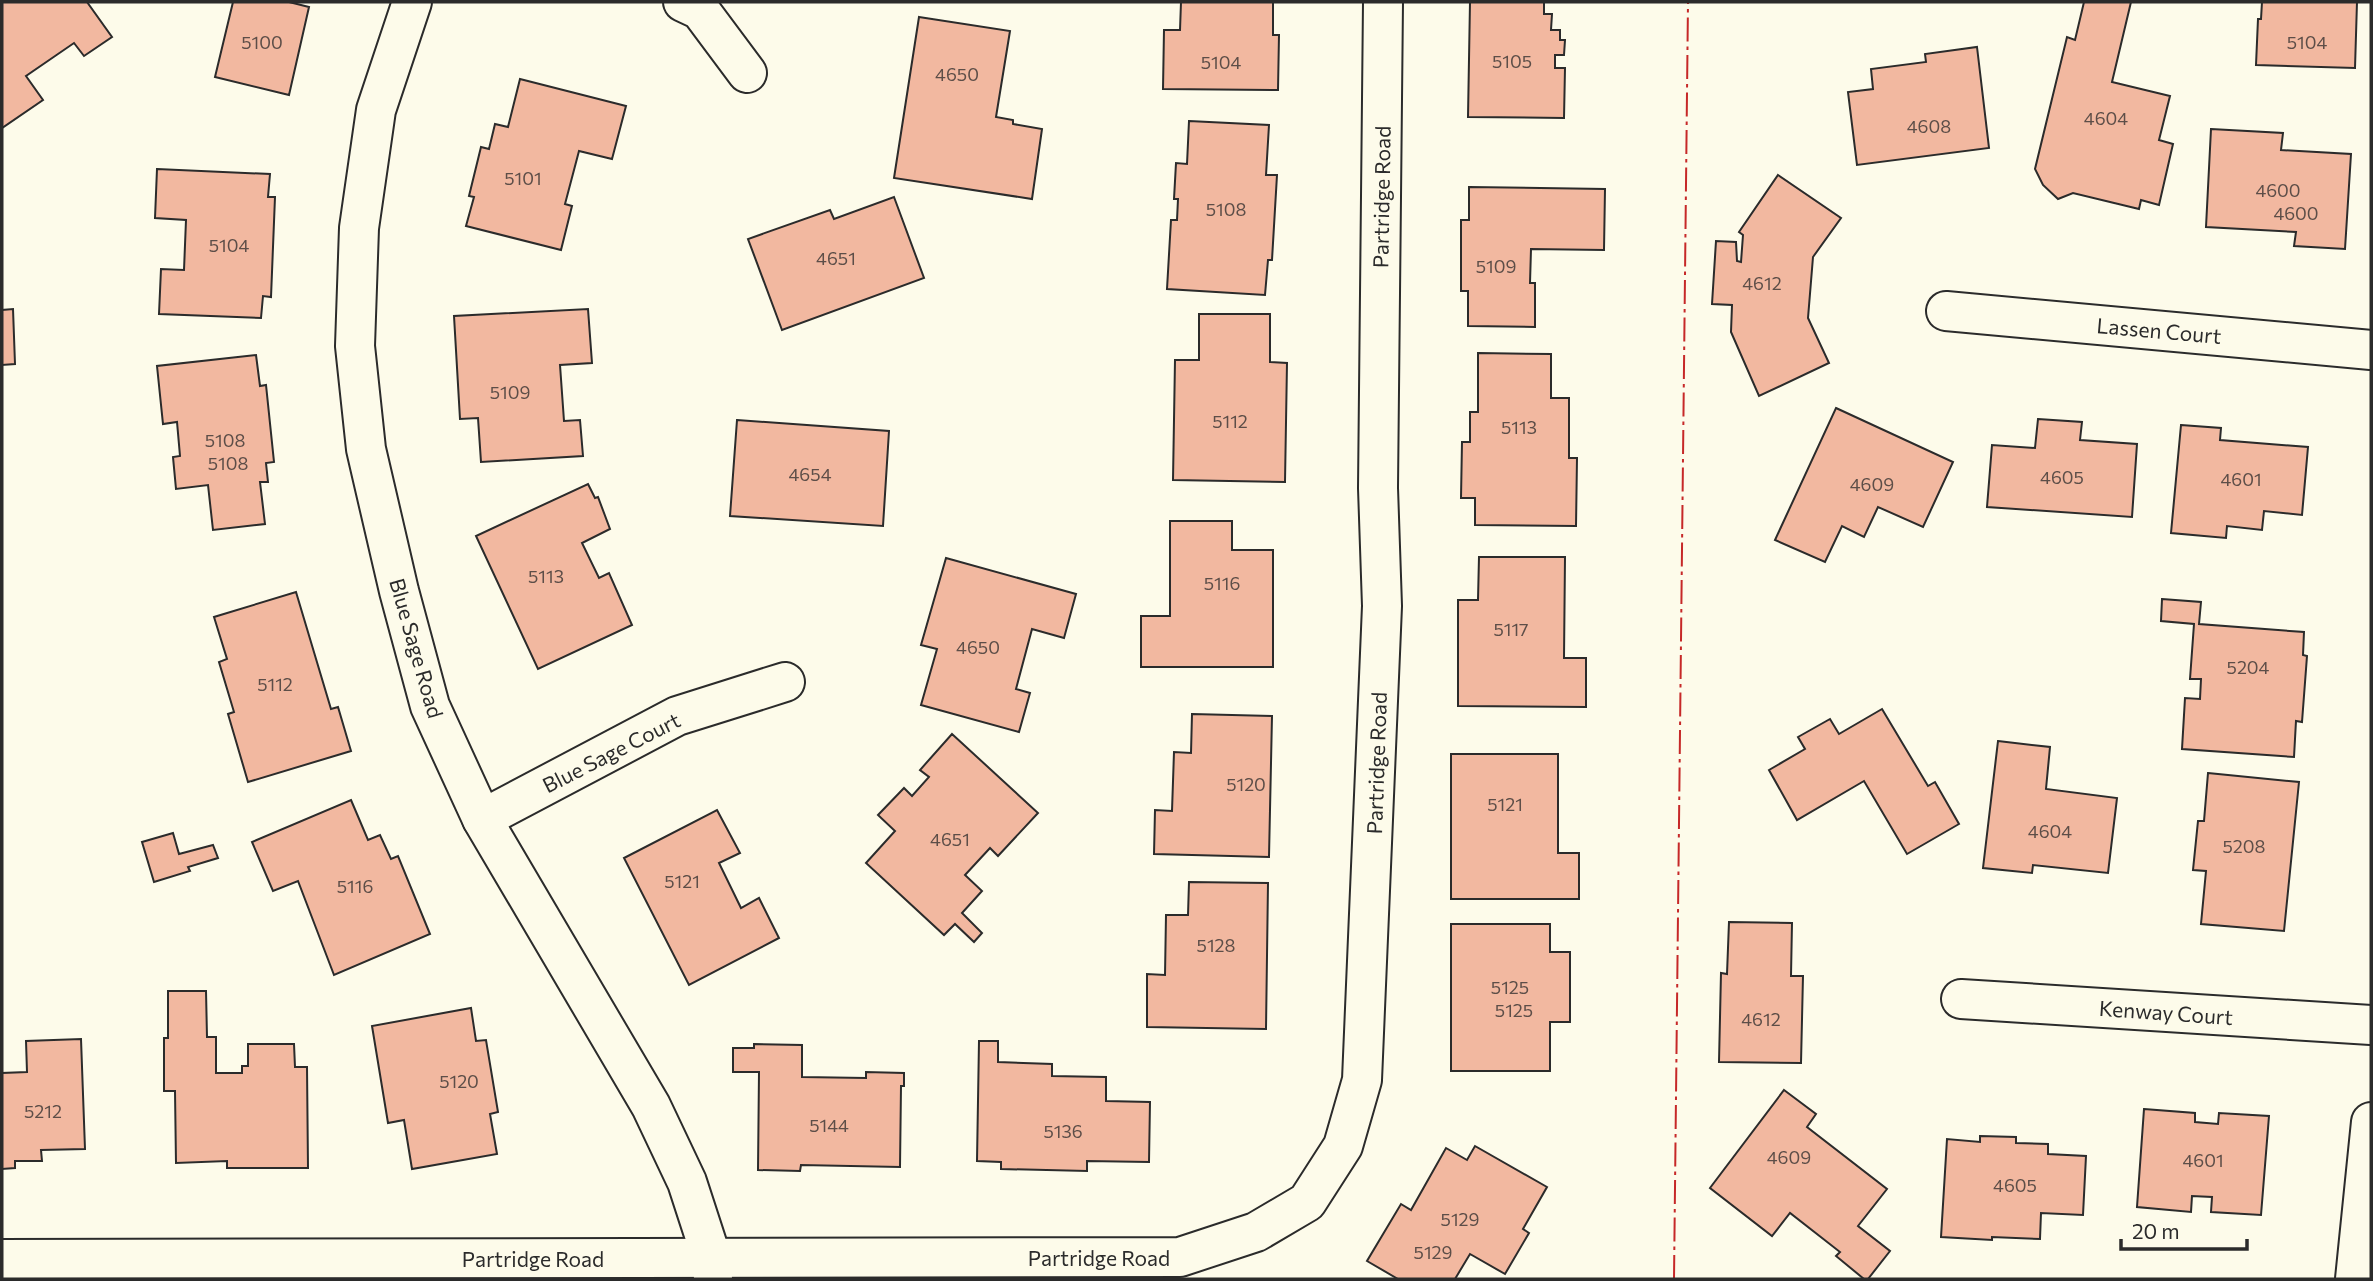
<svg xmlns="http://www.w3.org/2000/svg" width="2373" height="1281" viewBox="0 0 2373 1281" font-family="Commissioner,sans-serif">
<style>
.building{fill:#f2b8a0;stroke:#2b2b2b;stroke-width:2}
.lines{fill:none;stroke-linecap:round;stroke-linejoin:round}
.minor-casing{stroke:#2b2b2b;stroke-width:42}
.minor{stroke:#fdfbea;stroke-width:38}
.power{stroke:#c62828;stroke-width:2;stroke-dasharray:24 5 3.5 5;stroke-linecap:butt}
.labels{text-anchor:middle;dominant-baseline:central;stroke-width:5;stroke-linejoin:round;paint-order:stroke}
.number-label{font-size:18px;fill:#5d4e48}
.street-label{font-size:21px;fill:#2b2b2b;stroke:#fdfbea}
</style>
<rect width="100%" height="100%" fill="#fdfbea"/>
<!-- building -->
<g class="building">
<polygon points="2,2 87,2 112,37 84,56 74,43 26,76 43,100 2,128"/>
<polygon points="233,2 289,2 309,7 289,95 215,77"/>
<polygon points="1181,2 1273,2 1273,35 1279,35 1278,90 1163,89 1164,30 1180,30"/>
<polygon points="1470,2 1544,2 1544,14 1552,14 1551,30 1560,30 1560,40 1565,40 1564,55 1555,55 1555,68 1565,68 1564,118 1468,117"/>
<polygon points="2084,2 2131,2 2112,82 2170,96 2159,140 2173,144 2159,205 2141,200 2139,209 2073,193 2058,199 2043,185 2035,169 2067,37 2075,40"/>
<polygon points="2262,2 2357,2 2355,68 2256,65 2258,19 2261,19"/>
<polygon points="919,17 1010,31 996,117 1013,120 1013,124 1042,129 1032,199 894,178"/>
<polygon points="1977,47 1989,148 1857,165 1848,92 1873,89 1871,69 1926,62 1925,54"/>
<polygon points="520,79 626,106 612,159 579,151 565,204 572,206 561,250 466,226 474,197 469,196 481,147 489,149 495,124 508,127"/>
<polygon points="1189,121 1269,125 1266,175 1277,175 1272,260 1268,260 1265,295 1167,289 1171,220 1177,220 1178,199 1174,199 1176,163 1187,164"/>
<polygon points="2211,129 2283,133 2281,150 2351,154 2345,249 2294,246 2296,232 2206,227"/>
<polygon points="157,169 270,174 268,197 275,197 271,297 263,296 261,318 159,314 161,269 184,270 186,220 155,218"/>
<polygon points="1778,175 1841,218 1813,257 1808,318 1829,363 1759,396 1731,332 1732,305 1712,304 1716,241 1736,242 1737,261 1741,262 1743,235 1739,232"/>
<polygon points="1469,187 1605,189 1604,250 1531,249 1530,283 1535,283 1535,327 1468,326 1468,291 1461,291 1461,220 1469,220"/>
<polygon points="894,197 924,278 782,330 748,239 830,210 834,219"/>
<polygon points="13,309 15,364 2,365 2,310"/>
<polygon points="588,309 592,363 560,365 564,421 580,420 583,456 481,462 478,418 460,419 454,316"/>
<polygon points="1199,314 1270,314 1270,362 1287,363 1285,482 1173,480 1175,360 1199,360"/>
<polygon points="1478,353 1551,354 1551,398 1569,398 1569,458 1577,458 1576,526 1475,525 1475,498 1461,498 1462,442 1470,442 1470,412 1478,412"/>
<polygon points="256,355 260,386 266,385 274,462 266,463 268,482 260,482 265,524 213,530 208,485 176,489 173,457 180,456 177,422 163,424 157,366"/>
<polygon points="1836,408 1953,462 1923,527 1878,507 1864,537 1842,526 1825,562 1775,540"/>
<polygon points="2038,419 2082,422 2080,440 2137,444 2132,517 1987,507 1992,445 2035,448"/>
<polygon points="737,420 889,431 883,526 730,516"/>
<polygon points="2181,425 2221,428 2220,440 2308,447 2302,515 2264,511 2262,530 2227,526 2226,538 2171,533"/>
<polygon points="588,484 595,498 598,497 610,529 582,543 599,578 609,573 632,625 538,669 476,536"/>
<polygon points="1170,521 1232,521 1232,550 1273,550 1273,667 1141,667 1141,616 1170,616"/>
<polygon points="1479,557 1565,557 1564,658 1586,658 1586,707 1458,706 1458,600 1478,600"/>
<polygon points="946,558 1076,594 1064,638 1032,629 1016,689 1030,693 1019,732 921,705 937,649 921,645"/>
<polygon points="296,592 331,709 338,707 351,751 248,782 228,714 234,712 219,662 227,659 214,617"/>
<polygon points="2162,599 2201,602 2199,624 2304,632 2303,655 2307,656 2302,722 2296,721 2294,757 2182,749 2185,698 2200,699 2201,679 2190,679 2194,624 2161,621"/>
<polygon points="1882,709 1928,786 1935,782 1959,824 1907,854 1864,781 1797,820 1769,770 1805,749 1798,737 1830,719 1839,734"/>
<polygon points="1192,714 1272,716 1269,857 1154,854 1155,810 1172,811 1174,752 1191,753"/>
<polygon points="952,734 1038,813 998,856 990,848 965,875 982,891 962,913 982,933 974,942 955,924 944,935 866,863 895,831 878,815 904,788 912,796 929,777 920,770"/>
<polygon points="1998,741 2050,747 2046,789 2117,798 2108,873 2033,865 2032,873 1983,868"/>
<polygon points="1451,754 1558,754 1558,853 1579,853 1579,899 1451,899"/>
<polygon points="2208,773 2299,782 2284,931 2201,924 2206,871 2193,870 2198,821 2204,821"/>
<polygon points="351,800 368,840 380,835 391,859 398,856 430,934 334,975 298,881 273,891 252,842"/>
<polygon points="717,810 740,853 719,863 741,908 759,898 779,938 689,985 624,858"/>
<polygon points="173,833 179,854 213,845 218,858 188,867 190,871 154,882 142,842"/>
<polygon points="1189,882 1268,883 1266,1029 1147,1027 1147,974 1165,975 1166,915 1188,915"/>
<polygon points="1729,922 1792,923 1791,976 1803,976 1801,1063 1719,1062 1721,973 1727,974"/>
<polygon points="1451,924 1550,924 1550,952 1570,952 1570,1022 1550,1022 1550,1071 1451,1071"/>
<polygon points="168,991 206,991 207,1037 216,1037 216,1073 242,1073 242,1066 248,1066 248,1044 294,1044 295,1067 307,1067 308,1168 227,1168 227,1161 176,1163 175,1091 164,1091 164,1038 168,1038"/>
<polygon points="471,1008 476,1041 486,1040 498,1112 490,1114 497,1154 412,1169 404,1120 388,1123 372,1026"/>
<polygon points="81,1039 85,1149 41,1150 42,1161 15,1161 15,1168 2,1169 2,1073 27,1072 26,1041"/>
<polygon points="979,1041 998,1041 998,1062 1052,1064 1052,1076 1106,1077 1106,1101 1150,1102 1149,1162 1087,1161 1087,1171 1001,1169 1001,1162 977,1161"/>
<polygon points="754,1044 802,1045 802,1077 866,1078 866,1072 904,1073 904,1086 901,1086 900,1167 801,1165 800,1171 758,1170 759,1072 733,1072 733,1048 754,1048"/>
<polygon points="1784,1090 1816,1114 1807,1127 1887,1189 1858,1226 1890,1251 1868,1279 1864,1279 1836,1256 1840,1252 1790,1213 1772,1236 1710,1188"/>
<polygon points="2144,1109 2195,1113 2195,1122 2218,1124 2219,1113 2269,1116 2261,1215 2211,1212 2212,1197 2192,1196 2191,1212 2137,1207"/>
<polygon points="1980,1136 2016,1137 2016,1143 2048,1144 2048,1154 2086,1156 2083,1215 2041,1213 2040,1239 1992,1237 1992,1240 1941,1237 1947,1139 1980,1142"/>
<polygon points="1475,1146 1547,1187 1523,1229 1529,1233 1505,1274 1470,1254 1455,1279 1398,1279 1367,1261 1401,1204 1411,1210 1446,1148 1467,1160"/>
</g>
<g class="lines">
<!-- minor casing -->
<g class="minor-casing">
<g id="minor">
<polyline points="412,2 376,110 359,228 355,346 366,449 399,591 430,706 482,819 651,1106 687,1182 712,1259 713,1279"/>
<polyline points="683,2 700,10 747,73"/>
<polyline points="1946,311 2371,350"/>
<polyline points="482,819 677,716 785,682"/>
<polyline points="1961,999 2371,1025"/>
<polyline points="2,1259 1180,1257 1256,1232 1307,1202 1343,1146 1362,1080 1382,606 1378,488 1383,2"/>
<polyline points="2355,1279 2371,1122"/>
</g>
</g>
<!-- minor -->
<use href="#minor" class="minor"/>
<!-- power -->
<polyline class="power" points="1674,1279 1688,2"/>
</g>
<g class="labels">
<!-- number labels -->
<g class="number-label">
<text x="262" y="42">5100</text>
<text x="2307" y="42">5104</text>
<text x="1512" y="61">5105</text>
<text x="1221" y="62">5104</text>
<text x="957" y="74">4650</text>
<text x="2106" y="118">4604</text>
<text x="1929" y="126">4608</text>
<text x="523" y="178">5101</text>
<text x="2278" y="190">4600</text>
<text x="1226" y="209">5108</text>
<text x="2296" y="213">4600</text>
<text x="229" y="245">5104</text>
<text x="836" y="258">4651</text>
<text x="1496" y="266">5109</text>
<text x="1762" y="283">4612</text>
<text x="510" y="392">5109</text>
<text x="1230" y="421">5112</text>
<text x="1519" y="427">5113</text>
<text x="225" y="440">5108</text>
<text x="228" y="463">5108</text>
<text x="810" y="474">4654</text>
<text x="2062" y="477">4605</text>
<text x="2241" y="479">4601</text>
<text x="1872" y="484">4609</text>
<text x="546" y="576">5113</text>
<text x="1222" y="583">5116</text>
<text x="1511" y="629">5117</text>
<text x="978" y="647">4650</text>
<text x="2248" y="667">5204</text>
<text x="275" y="684">5112</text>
<text x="1246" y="784">5120</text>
<text x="1505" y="804">5121</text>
<text x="2050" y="831">4604</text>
<text x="950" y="839">4651</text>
<text x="2244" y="846">5208</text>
<text x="682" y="881">5121</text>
<text x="355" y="886">5116</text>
<text x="1216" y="945">5128</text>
<text x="1510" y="987">5125</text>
<text x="1514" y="1010">5125</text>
<text x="1761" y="1019">4612</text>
<text x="459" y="1081">5120</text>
<text x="43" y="1111">5212</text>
<text x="829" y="1125">5144</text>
<text x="1063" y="1131">5136</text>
<text x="1789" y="1157">4609</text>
<text x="2203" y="1160">4601</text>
<text x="2015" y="1185">4605</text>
<text x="1460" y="1219">5129</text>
<text x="1433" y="1252">5129</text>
</g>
<!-- street labels -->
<g class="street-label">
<text transform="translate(1381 197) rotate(-89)">Partridge Road</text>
<text transform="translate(2159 330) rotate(5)">Lassen Court</text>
<text transform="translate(417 648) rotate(74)">Blue Sage Road</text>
<text transform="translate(611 752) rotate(-27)">Blue Sage Court</text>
<text transform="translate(1376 763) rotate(-88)">Partridge Road</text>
<text transform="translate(2166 1012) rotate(4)">Kenway Court</text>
<text x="1099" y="1257">Partridge Road</text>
<text x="533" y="1258">Partridge Road</text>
</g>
</g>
<!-- border -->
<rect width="2373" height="1281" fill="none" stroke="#2b2b2b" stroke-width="7"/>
<!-- scale -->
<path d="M2121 1239v10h126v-10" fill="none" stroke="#2b2b2b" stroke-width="3.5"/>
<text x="2132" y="1239" font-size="21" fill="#2b2b2b" stroke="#fdfbea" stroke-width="5" paint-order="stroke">20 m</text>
</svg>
